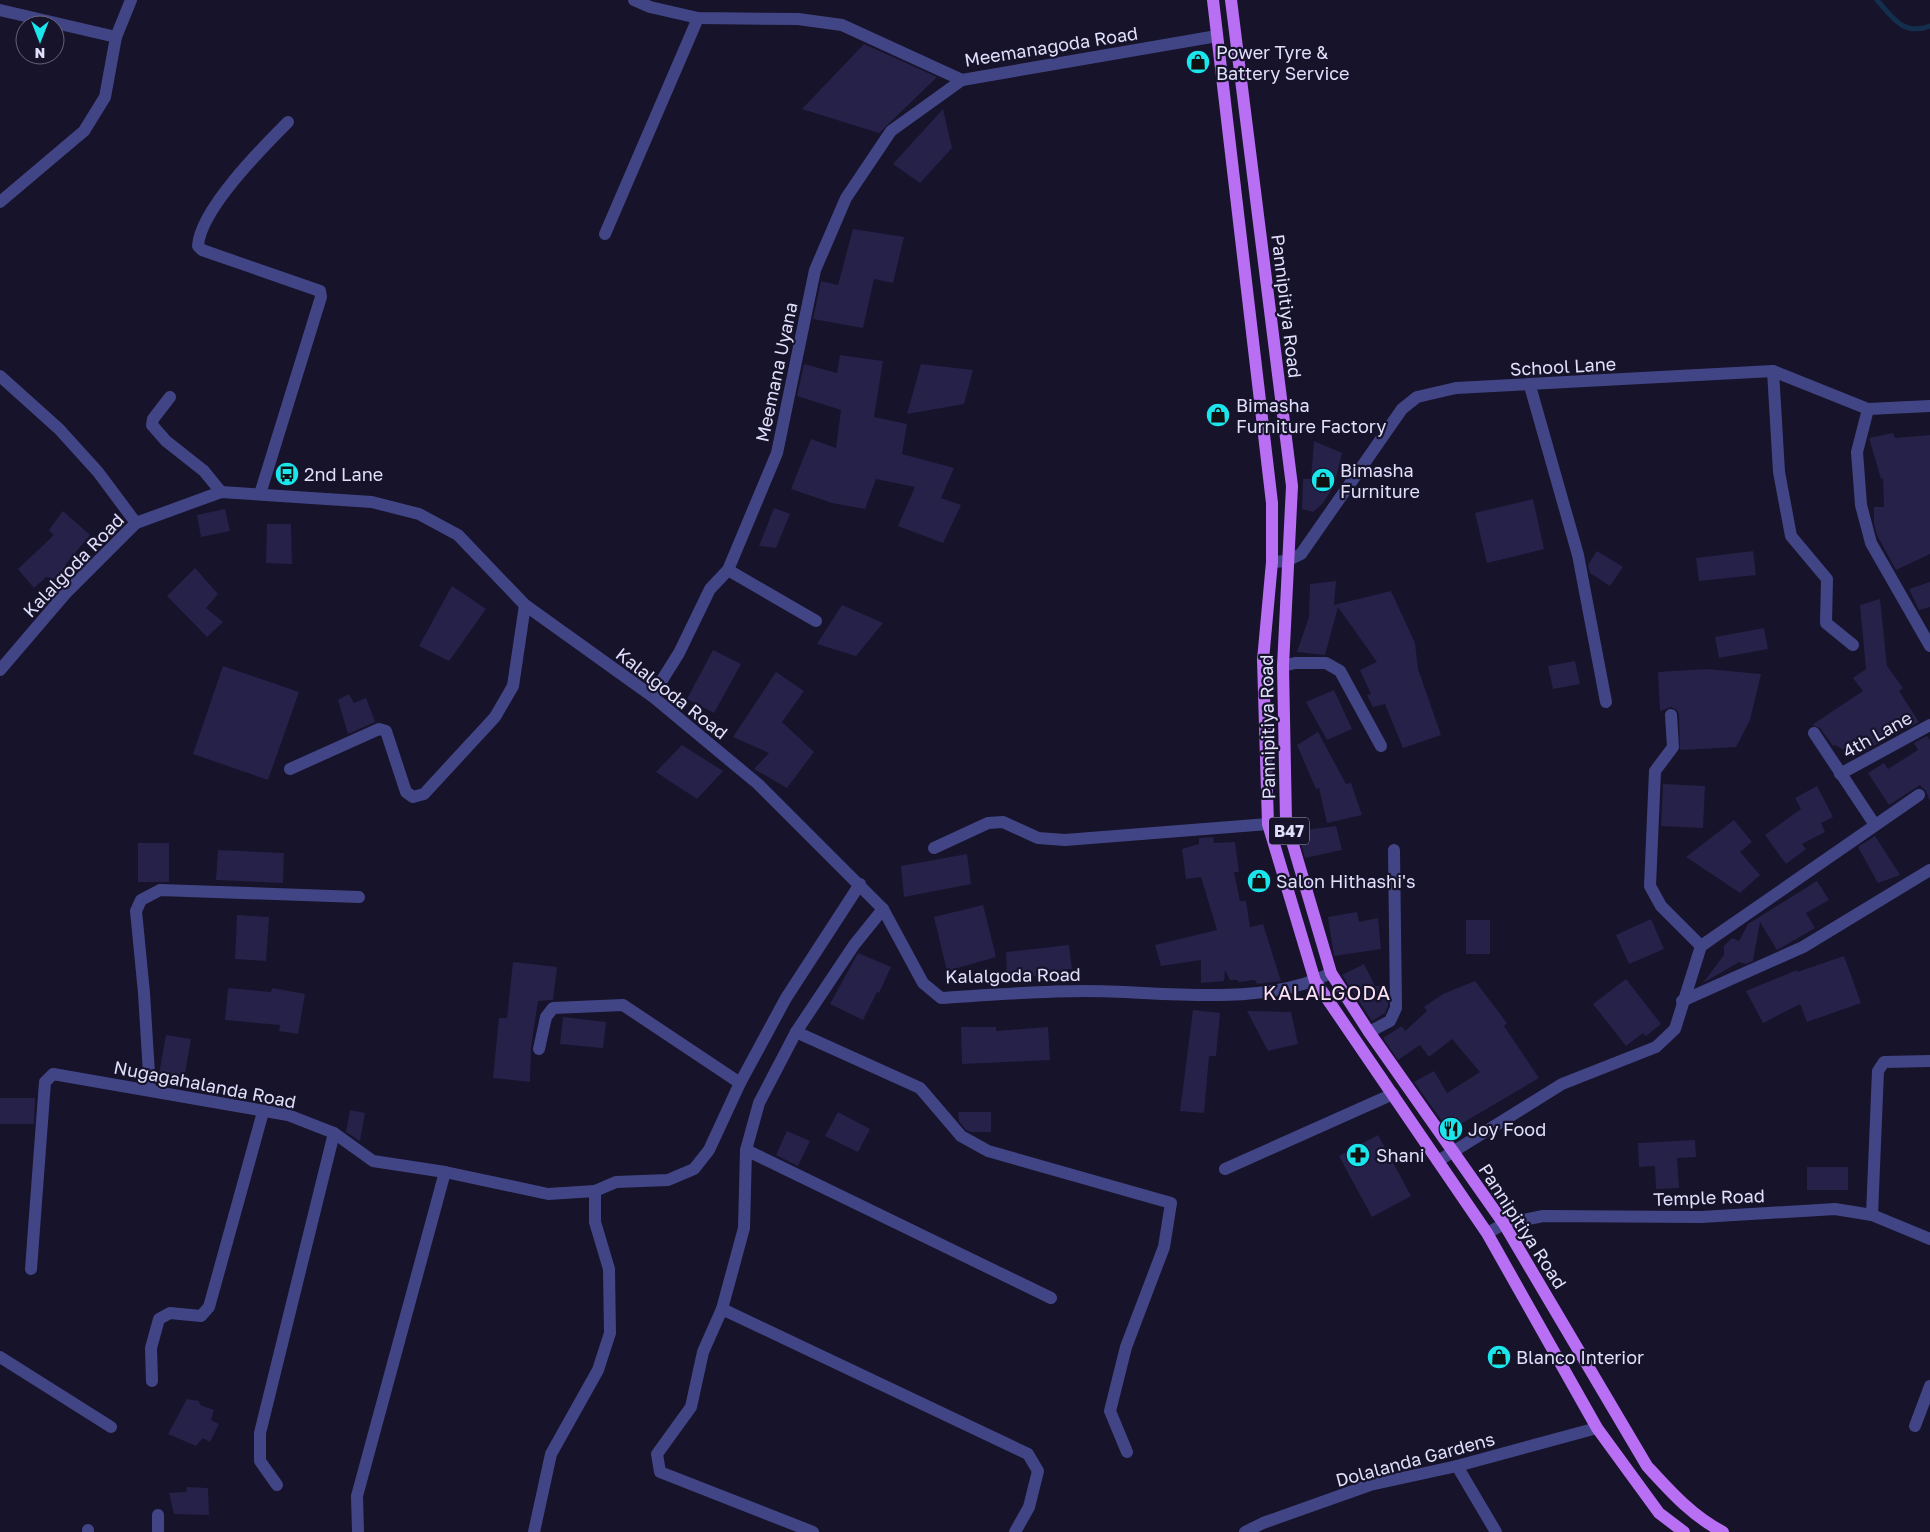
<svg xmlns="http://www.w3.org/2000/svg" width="1930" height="1532" viewBox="0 0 1930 1532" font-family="'Golos Text',sans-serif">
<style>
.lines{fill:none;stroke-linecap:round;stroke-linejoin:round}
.stream{stroke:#142e4d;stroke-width:5}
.building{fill:#262149}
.minor{stroke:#424585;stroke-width:12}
.major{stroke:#b86ff3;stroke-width:12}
.labels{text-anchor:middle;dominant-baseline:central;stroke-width:4.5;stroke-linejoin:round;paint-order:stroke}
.shield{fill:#16132a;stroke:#a3a2bd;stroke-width:1}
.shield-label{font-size:16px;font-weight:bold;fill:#e0dffc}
.street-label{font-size:18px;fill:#e0dffc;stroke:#16132a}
.poi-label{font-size:18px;fill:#e0dffc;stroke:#16132a;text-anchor:start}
.quarter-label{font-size:20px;letter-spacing:1px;fill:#fce1f4;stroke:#16132a}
</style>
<rect width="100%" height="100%" fill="#16132a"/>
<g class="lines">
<!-- stream -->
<path class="stream" d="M1877 0C1893 18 1903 36 1930 26"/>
</g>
<!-- building -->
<g class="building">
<polygon points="864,44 937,77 879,133 802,109"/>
<polygon points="943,109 952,148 920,183 893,164"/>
<polygon points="853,229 904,237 893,283 874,279 863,328 813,319 821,281 838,285"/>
<polygon points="840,355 883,361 874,417 907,424 902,454 954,468 941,498 961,505 943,543 898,526 915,487 876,479 865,509 832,503 791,489 811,439 836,448 841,410 797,396 804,364 837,373"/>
<polygon points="921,364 973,370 964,404 907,414"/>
<polygon points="1893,433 1895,438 1930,435 1930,554 1896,570 1877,535 1874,523 1874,507 1884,507 1883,478 1881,479 1869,438"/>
<polygon points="1314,441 1342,453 1334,486 1323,503 1313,512 1302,509 1303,479 1311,479"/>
<polygon points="1533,499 1544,549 1487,563 1475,513"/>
<polygon points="774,508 790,514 776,548 759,546"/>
<polygon points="225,509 230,531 201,537 197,515"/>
<polygon points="63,511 90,535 65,565 68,568 57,579 46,577 34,588 18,569 54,535 49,530"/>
<polygon points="267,524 291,524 292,564 266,563"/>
<polygon points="1597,551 1623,567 1610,586 1590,573 1588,565"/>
<polygon points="1753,551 1756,575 1699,581 1696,558"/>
<polygon points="195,568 218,594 206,608 223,622 207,637 167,596"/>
<polygon points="1336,581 1334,605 1391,591 1415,643 1418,669 1441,735 1403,748 1385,704 1373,707 1367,695 1371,694 1360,670 1377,662 1338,607 1325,655 1297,652 1309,617 1310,584"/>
<polygon points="1930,582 1930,607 1919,610 1909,589"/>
<polygon points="452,586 486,609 449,661 419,646"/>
<polygon points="1880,599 1887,666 1903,688 1899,691 1919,722 1905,729 1904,727 1866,751 1850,753 1835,745 1833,746 1820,728 1812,725 1863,691 1853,678 1866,669 1860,605"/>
<polygon points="842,605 883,623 856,656 817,644"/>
<polygon points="1764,628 1768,649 1719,658 1715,637"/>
<polygon points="713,650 741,664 714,713 687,699"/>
<polygon points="1575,661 1580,684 1553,689 1548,666"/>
<polygon points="223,666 299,692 268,780 193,754"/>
<polygon points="1707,669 1761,674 1750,720 1736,747 1680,750 1679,714 1677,710 1671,707 1660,711 1658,672"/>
<polygon points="776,672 804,691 782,722 814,752 787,788 754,769 769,753 733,737"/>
<polygon points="1334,690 1352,729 1327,740 1306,702"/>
<polygon points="349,694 354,703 366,698 375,722 348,734 338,700"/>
<polygon points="1318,732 1346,784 1351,783 1362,815 1327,823 1319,788 1316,789 1297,745"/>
<polygon points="1927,736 1930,740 1930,801 1926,791 1920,785 1889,805 1868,773 1884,763 1888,769 1918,750 1914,743"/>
<polygon points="682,745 723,771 697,799 656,772"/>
<polygon points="1663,784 1705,786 1703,828 1661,826"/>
<polygon points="1817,786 1833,817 1821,823 1825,832 1802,844 1806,849 1786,864 1765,835 1801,809 1795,798"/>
<polygon points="1734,820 1752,842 1740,852 1760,875 1740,893 1686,857"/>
<polygon points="1336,826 1342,850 1305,858 1298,831"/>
<polygon points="1875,836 1900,875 1878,883 1858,847"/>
<polygon points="1213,837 1214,843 1235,842 1239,872 1234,872 1240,901 1246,901 1250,927 1263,924 1281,981 1257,984 1255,980 1238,982 1238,980 1230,980 1225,970 1224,981 1201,983 1201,960 1161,966 1155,945 1217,930 1201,877 1186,879 1182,849 1199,844 1199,838"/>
<rect x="138" y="843" width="31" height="39"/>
<polygon points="218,850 284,853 283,883 216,880"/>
<polygon points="967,854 971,884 904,897 901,866"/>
<polygon points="1817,881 1829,900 1806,913 1815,928 1777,950 1760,922 1753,961 1746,964 1739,962 1703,983 1724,955 1724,946 1732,938 1739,941 1748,924"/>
<polygon points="983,905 996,957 947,971 934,917"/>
<polygon points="1357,912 1359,922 1378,918 1381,949 1334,956 1328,917"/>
<polygon points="237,915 269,917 266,961 235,959"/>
<polygon points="1651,919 1664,949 1629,964 1616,935"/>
<rect x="1466" y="920" width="24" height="34"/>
<polygon points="1069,945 1072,969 1036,973 1036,976 1007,977 1006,952"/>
<polygon points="858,953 891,967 879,993 877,992 863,1020 830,1004"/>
<polygon points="1844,956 1861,1003 1807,1022 1800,1004 1763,1023 1746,991 1797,970 1797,972"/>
<polygon points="513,962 557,967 553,1000 538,1001 531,1047 530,1082 493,1078 499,1018 507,1018"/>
<polygon points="1364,964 1375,986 1385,986 1388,988 1388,1006 1385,1013 1372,1021 1342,975"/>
<polygon points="1626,979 1661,1024 1646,1036 1643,1033 1626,1046 1593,1004"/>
<polygon points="1475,981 1507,1023 1504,1026 1539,1078 1449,1131 1414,1082 1434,1071 1447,1093 1480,1072 1452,1039 1429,1057 1420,1045 1398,1060 1383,1038 1402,1026 1405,1031 1427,1011 1424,1007 1443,994"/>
<polygon points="228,988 271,992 272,988 305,994 298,1034 279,1031 280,1025 225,1020"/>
<polygon points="1193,1010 1220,1013 1216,1056 1209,1056 1204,1113 1180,1111"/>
<polygon points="1247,1011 1291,1012 1298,1044 1268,1051"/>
<polygon points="563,1017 606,1022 603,1048 560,1044"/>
<polygon points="961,1027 996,1027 996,1031 1048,1027 1050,1060 962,1064"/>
<polygon points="166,1035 191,1039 183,1085 158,1080"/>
<polygon points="0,1098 35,1098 34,1124 0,1124"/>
<polygon points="350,1110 365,1113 360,1141 346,1132"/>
<polygon points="838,1112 870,1129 858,1152 825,1136"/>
<polygon points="958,1112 991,1112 991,1132 971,1132 966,1130 959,1121"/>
<polygon points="787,1131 810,1141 798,1166 776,1155"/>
<polygon points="1378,1135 1411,1196 1372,1217 1339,1156"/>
<polygon points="1695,1140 1696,1157 1677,1158 1679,1188 1656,1189 1655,1166 1639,1167 1638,1143"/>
<rect x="1807" y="1167" width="41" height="23"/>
<polygon points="187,1399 199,1401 200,1405 214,1410 211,1420 219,1424 210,1442 203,1438 196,1446 168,1434"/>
<polygon points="187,1487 208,1488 209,1515 174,1514 169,1493 186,1492"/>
</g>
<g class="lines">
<!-- minor -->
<g class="minor">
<polyline points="634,0 650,7 698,18 798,19 842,25 962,80 1217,36"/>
<polyline points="0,10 116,37"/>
<polyline points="0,202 84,131 105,97 116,37 131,0"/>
<polyline points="605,234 698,18"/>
<polyline points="1773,371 1779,472 1791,536 1827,579 1826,623 1853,645"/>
<polyline points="0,376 59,429 98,472 136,523"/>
<polyline points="1530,386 1578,555 1606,702"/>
<polyline points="170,397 153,419 152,425 166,441 204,471 221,492"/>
<polyline points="1868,409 1857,452 1861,505 1871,543 1930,646"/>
<path d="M260 494 321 297 320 291 202 250 198 246C200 210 262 148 288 122"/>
<polyline points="1272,562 1287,561 1301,554 1402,409 1417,397 1456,388 1773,371 1868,409 1930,406"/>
<polyline points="728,570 816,621"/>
<polyline points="1283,666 1295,663 1326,663 1340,671 1381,746"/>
<path d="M0 670 65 594 136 523 221 492 372 502 419 514 458 535 525 605 652 696 758 784 883 909 923 983 941 998C989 995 1038 991 1086 991 1161 991 1263 1008 1331 973"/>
<polyline points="652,696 679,653 710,589 728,570 777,453 815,270 846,198 891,131 962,80"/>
<polyline points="1671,715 1673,747 1655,771 1650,886 1661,906 1701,946"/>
<polyline points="1814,733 1875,825"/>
<polyline points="290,769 379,729 386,731 406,792 413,797 424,794 495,717 513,686 525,605"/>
<polyline points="1840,774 1930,725"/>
<polyline points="934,848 988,823 1003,822 1038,838 1065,840 1268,824"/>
<polyline points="1701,946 1919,795"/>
<polyline points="1682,1001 1803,947 1930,870"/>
<polyline points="796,1032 920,1088 961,1136 988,1151 1171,1203 1164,1247 1126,1347 1110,1411 1127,1452"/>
<polyline points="1369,1032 1390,1021 1396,1008 1394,850"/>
<polyline points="539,1049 546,1017 553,1008 623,1005 740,1083"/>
<polyline points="150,1090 144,993 136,911 141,900 160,890 359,897"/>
<polyline points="746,1150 1051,1298"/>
<polyline points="1438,1161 1562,1084 1656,1047 1675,1029 1701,946"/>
<polyline points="1225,1169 1393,1094"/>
<polyline points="1872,1215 1878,1071 1884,1062 1930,1061"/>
<polyline points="1487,1233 1504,1224 1543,1216 1701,1217 1835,1209 1872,1215 1930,1239"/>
<polyline points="31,1269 45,1082 53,1074 288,1115 334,1133 373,1161 445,1172 548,1194 595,1191"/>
<polyline points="722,1309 1028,1454 1038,1471 1029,1507 1015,1532"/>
<polyline points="0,1357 111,1427"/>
<polyline points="152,1381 151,1348 159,1319 170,1313 201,1316 209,1307 263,1112"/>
<polyline points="1915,1426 1930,1386"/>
<polyline points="1457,1466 1496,1532"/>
<polyline points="277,1485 260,1461 260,1433 334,1133"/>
<polyline points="158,1515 158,1532"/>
<polyline points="88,1532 88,1530"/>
<polyline points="358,1532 357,1496 445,1172"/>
<polyline points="534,1532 551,1454 598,1370 610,1333 609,1269 595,1222 595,1191 616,1182 668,1180 694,1169 709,1150 740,1083 786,998 860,884"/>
<polyline points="813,1532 660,1472 657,1454 691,1407 703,1352 722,1309 744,1228 746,1150 759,1103 796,1032 854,945 883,909"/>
<polyline points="1245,1532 1263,1523 1370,1485 1457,1466 1597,1428"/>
</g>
<!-- major -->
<g class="major">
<polyline points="1213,0 1272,503 1272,562 1263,660 1268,824 1315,981 1487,1233 1597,1428 1659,1513 1684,1532"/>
<path d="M1231 0 1292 486 1283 666 1286 821 1331 973 1369 1032 1504 1224 1647 1466C1670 1491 1692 1516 1723 1532"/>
</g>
</g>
<!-- icons -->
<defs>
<g id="shop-disc" transform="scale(1.25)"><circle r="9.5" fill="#1be6ec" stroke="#16132a"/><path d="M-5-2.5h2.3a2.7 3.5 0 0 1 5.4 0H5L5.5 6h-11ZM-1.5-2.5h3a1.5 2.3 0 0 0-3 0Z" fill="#111"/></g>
<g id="bus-disc" transform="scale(1.25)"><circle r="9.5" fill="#1be6ec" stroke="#16132a"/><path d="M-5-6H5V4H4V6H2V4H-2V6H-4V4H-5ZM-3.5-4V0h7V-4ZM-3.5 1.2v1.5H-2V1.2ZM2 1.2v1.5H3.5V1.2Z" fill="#111"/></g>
<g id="restaurant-disc" transform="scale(1.25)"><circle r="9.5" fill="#1be6ec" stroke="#16132a"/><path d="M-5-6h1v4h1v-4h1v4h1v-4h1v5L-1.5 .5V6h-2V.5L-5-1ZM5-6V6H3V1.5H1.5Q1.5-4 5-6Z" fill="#111"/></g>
<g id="pharmacy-disc" transform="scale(1.25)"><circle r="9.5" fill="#1be6ec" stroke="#16132a"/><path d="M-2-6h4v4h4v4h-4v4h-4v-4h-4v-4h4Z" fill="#111"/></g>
</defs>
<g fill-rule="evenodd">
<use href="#shop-disc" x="1198" y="62"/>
<use href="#shop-disc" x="1218" y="415"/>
<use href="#bus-disc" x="287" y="474"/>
<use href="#shop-disc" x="1323" y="480"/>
<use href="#shop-disc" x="1259" y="881"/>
<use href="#restaurant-disc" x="1451" y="1129"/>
<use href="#pharmacy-disc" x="1358" y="1155"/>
<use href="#shop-disc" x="1499" y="1357"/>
</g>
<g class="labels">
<!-- shield labels -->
<rect class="shield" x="1269" y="817.5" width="40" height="27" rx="4"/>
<g class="shield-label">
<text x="1289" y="831">B47</text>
</g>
<!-- street labels -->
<g class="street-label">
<text transform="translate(1051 46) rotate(-9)">Meemanagoda Road</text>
<text transform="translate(1287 306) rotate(83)">Pannipitiya Road</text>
<text transform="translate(1563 366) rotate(-3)">School Lane</text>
<text transform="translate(776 372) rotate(-78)">Meemana Uyana</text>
<text transform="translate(73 565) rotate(-46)">Kalalgoda Road</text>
<text transform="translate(672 693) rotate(38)">Kalalgoda Road</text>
<text transform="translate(1267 727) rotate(-91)">Pannipitiya Road</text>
<text transform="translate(1877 734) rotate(-29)">4th Lane</text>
<text transform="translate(1013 975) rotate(-1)">Kalalgoda Road</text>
<text transform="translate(205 1084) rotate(11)">Nugagahalanda Road</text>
<text transform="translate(1709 1197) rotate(-2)">Temple Road</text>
<text transform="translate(1523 1226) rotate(57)">Pannipitiya Road</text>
<text transform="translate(1415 1459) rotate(-15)">Dolalanda Gardens</text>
</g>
<!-- poi labels -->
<g class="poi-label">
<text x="1216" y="52">Power Tyre &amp;<tspan x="1216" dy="21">Battery Service</tspan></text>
<text x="1236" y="405">Bimasha<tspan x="1236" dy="21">Furniture Factory</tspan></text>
<text x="1340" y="470">Bimasha<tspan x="1340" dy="21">Furniture</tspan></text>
<text x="304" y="474">2nd Lane</text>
<text x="1276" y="881">Salon Hithashi's</text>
<text x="1468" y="1129">Joy Food</text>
<text x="1376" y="1155">Shani</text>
<text x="1516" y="1357">Blanco Interior</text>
</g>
<!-- quarter labels -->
<g class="quarter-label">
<text x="1327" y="992">KALALGODA</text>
</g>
</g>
<!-- north arrow -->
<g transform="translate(40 40) rotate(180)"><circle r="24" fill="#16132a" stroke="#67657e"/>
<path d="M0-4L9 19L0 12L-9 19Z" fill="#1be6ec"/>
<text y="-8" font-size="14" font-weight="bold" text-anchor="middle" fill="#e0dffc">N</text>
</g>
</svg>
